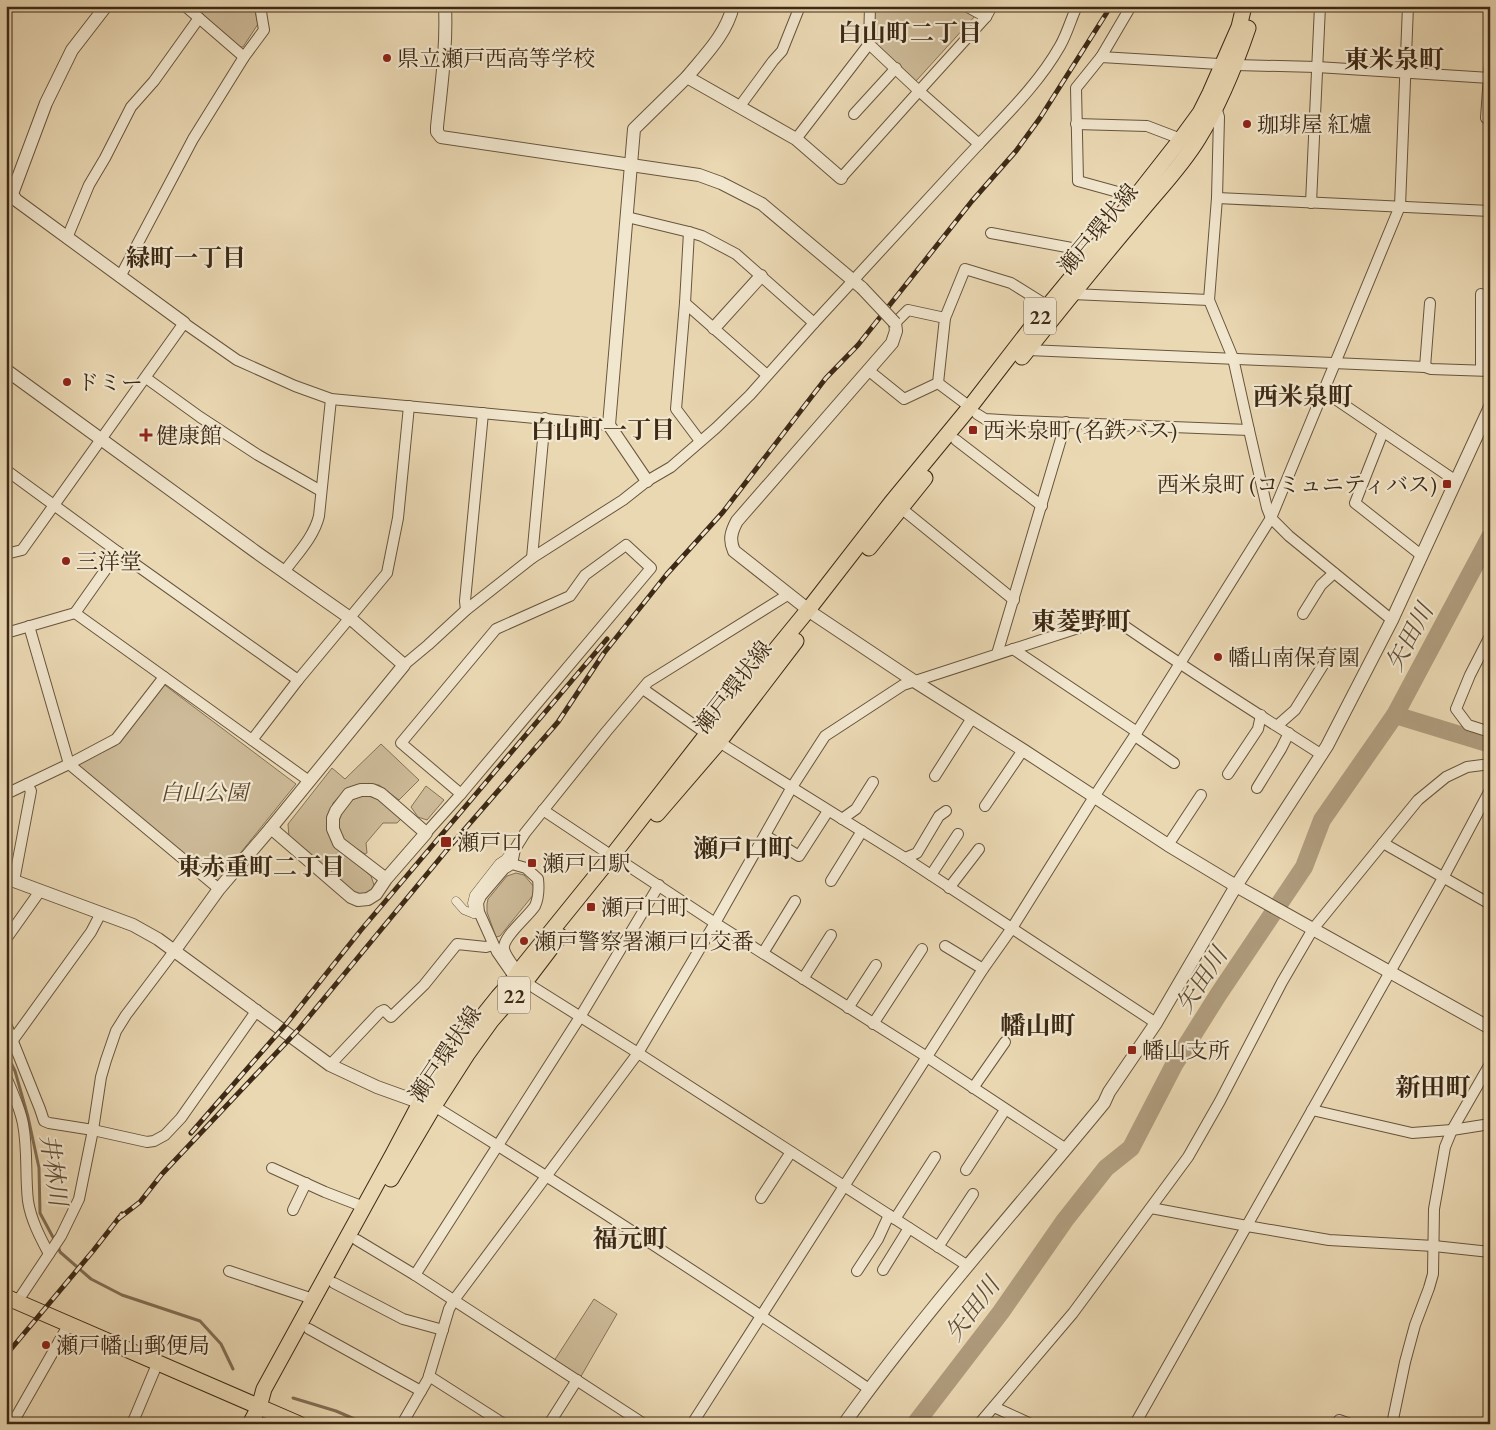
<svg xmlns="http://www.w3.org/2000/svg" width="1496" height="1430" viewBox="0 0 1496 1430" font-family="'EB Garamond','Noto Serif JP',serif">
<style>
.green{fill:#cdba98;stroke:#857256}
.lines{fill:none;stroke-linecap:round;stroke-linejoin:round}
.stream{stroke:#816e53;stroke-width:3}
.river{stroke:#af9c7d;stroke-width:18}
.pedestrian-casing{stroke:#68553c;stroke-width:9}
.minor-casing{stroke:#68553c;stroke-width:12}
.tertiary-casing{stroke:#68553c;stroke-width:14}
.primary-casing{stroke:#3d2915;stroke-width:17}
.pedestrian{stroke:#f1e6ce;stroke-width:8}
.minor{stroke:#f1e6ce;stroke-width:10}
.tertiary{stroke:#f1e6ce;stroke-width:12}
.primary{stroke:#ead8b3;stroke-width:15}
.rail-casing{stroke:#3d2915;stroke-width:5}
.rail{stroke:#f1e6ce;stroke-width:3;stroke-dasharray:9;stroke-linecap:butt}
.tertiary-bridge-casing{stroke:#68553c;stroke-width:14;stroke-linecap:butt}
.tertiary-bridge{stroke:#f1e6ce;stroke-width:12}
.poi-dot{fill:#8f2418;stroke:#f1e6ce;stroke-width:2}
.labels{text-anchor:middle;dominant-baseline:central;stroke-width:4.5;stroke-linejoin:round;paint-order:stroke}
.shield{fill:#f1e6ce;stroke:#73624c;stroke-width:1}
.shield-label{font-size:21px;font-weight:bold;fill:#3d2915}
.poi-label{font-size:22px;fill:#3d2915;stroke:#f1e6ce;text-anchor:start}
.street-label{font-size:22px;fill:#3d2915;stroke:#f1e6ce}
.park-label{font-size:22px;font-style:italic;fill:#5a462f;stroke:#f1e6ce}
.neighbourhood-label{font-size:24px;font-weight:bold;fill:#3d2915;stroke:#f1e6ce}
.water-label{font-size:24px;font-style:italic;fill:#5f4c34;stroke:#f1e6ce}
.quarter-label{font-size:25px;font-weight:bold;fill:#3d2915;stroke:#f1e6ce}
</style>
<rect width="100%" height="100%" fill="#ead8b3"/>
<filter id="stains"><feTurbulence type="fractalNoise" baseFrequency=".004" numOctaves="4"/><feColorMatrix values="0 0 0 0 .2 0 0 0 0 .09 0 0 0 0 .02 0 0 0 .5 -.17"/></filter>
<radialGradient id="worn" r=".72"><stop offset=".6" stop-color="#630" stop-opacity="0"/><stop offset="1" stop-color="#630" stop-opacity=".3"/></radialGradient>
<!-- green -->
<g class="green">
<polygon points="191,6 254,6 258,24 243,47 239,47"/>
<polygon points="871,6 957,6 975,16 916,81 869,38"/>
<polygon points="162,683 296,784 217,882 76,765 117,745"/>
<polygon points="381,744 419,780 399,800 379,785 358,785 346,789 333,803 328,824 339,849 371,876 375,888 361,898 289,837 288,824 332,768 345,779"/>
<polygon points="426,786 444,800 427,820 418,817 411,807"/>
<path d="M364 795 376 798 402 818 397 823H383L366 843 367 853 365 854C358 849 347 844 342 837 330 819 346 799 364 795Z"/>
<polygon points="516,873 524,875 535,888 534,894 500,936 496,937 487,912 487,904 488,899 507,876"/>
<polygon points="594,1299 617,1314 580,1378 554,1361"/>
</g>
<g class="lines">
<!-- stream -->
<g class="stream">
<polyline points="6,1053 15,1071 28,1117 39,1168 40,1213 55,1241"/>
<polyline points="58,1246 60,1252 91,1279 122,1295 200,1321 221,1344 233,1369"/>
<polyline points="293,1398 336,1411 366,1424"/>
</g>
<!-- river -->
<g class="river">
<polyline points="1395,715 1490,744"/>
<polyline points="915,1424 1001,1312 1065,1220 1106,1168 1131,1148 1174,1065 1218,995 1304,867 1322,820 1395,715 1490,537"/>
</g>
<!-- pedestrian casing -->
<g class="pedestrian-casing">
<g id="pedestrian">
<polyline points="456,901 464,910 474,914"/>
<polyline points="479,912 474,914 472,903 474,895 499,863 505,859 512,850 515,849"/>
</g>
</g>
<!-- minor casing -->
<g class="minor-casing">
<g id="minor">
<polyline points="185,6 244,57"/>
<polyline points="966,6 986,17"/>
<polyline points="1101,57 1131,6"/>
<polyline points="740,106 773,61 782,51 800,6"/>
<polyline points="1216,107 1219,117 1217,198 1209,300 1233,358 1249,430 1267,508 1271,518 1289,536 1392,620"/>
<polyline points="854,114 896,68"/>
<polyline points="1486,118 1490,62"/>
<polyline points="1076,124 1147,126 1181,139"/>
<polyline points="796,139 869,44 870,6"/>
<path d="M979 144C1008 113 1039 83 1060 46 1067 34 1071 19 1077 6"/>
<polyline points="841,178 919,91 869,44"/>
<polyline points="1136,197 1078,181 1076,88 1101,57 1236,65 1317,67 1490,78"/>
<polyline points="1217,198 1490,211"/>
<polyline points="1311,203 1320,6"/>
<polyline points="627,217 689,232 702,236 736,254 814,323"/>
<polyline points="689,232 685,303 676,409 700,441"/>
<polyline points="991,233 1093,252"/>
<polyline points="67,238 89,185 105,158 131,107 154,81 199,18"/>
<polyline points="120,277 193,139 244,57 264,30 260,6"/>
<polyline points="1072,294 1209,300"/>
<polyline points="685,303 767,375"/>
<polyline points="945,318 965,269 1011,283 1048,306"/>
<polyline points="1028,350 1425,367 1431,369 1490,371"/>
<polyline points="1425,367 1430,303"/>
<polyline points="868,370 904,399 938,383 945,318 908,310 895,323"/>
<polyline points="1481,370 1481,294"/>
<polyline points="146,378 200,417 258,455 321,491"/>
<polyline points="938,383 970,407"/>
<polyline points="1325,392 1456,481"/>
<polyline points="977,414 985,419 1020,421 1249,430"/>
<polyline points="1383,432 1355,503 1421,555"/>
<polyline points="956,440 1042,506"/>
<polyline points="6,470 118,552 75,613 252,740"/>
<polyline points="901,508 1014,600"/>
<polygon points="626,545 651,568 461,794 401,743 496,629 570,596 585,575"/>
<polyline points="118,552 298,680"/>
<polyline points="6,554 22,550 184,323 237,360 295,386 331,399 609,425"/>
<polyline points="532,558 545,418"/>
<path d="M284 572C297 554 314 537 319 516L331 399"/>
<polyline points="466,610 465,601 483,413"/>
<polyline points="1303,614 1321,585 1334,573"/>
<polyline points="29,626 69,764 219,889"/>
<polyline points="6,633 75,613"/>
<polyline points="1490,636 1470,675 1456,709 1468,725 1490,732"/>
<polyline points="1013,649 1137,732"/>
<polyline points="997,654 1066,422"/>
<polyline points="404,665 428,645 466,610 532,558 623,500 647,481 671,467 716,428 750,395 814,323 964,160 979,144 919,91 986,17 992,6"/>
<polyline points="643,689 707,734"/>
<polyline points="1278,725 1295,710 1323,665"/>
<polyline points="1135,736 1174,763"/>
<polyline points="719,742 905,858 1156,1023"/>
<polyline points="1228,774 1258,729 1261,715"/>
<polyline points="935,776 972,718"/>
<polyline points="309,781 252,740 298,680 387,573 398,518 409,406"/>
<polyline points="1257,788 1281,749 1289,733"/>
<polyline points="6,794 69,764 116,739 164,677"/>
<polyline points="985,806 1023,750"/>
<polyline points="543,810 612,856"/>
<polyline points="842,819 856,809 873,782"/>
<polyline points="426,833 461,794"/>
<polyline points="766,836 799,856 828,811"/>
<polyline points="1383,843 1490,904"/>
<polyline points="1168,845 1201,795"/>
<polyline points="905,858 917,853 939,816 946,811"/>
<polyline points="621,861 715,923 927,1057 1066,1149"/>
<polyline points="512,864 515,849 525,833 606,732 648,682 789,594"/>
<polyline points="931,875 958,834"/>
<polyline points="14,881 31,791 27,784"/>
<polyline points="831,881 862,831"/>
<polyline points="949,888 979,849"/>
<polyline points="6,939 40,891"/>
<polyline points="945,946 983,969"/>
<polyline points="763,953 795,901"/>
<path d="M521 976C516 968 506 958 504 949 502 937 528 917 535 906 539 897 539 888 538 879L526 868 512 864 504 869 481 896 478 903 479 912 497 952 515 978 525 982 638 1053 968 1266"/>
<polyline points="803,979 831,935"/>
<polyline points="848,1008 876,965"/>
<polyline points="6,1024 40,1109 44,1121 49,1123 93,1130 147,1142 154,1141 165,1135 181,1118 257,1010"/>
<polyline points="873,1024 922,949"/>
<polyline points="13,1040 91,932 101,913"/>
<polyline points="330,1065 380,1012 384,1010 391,1017 424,985 457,944 486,947 493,945"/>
<path d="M6 1077C13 1093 20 1108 23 1124 28 1150 25 1175 28 1201 31 1220 40 1237 49 1254"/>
<polyline points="973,1088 1005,1042"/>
<path d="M434 1106C581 1197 727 1291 869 1389"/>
<polyline points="1312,1110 1412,1133 1452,1130 1490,1124"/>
<polyline points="272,1168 325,1192 364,1207"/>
<polyline points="966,1170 1005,1110"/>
<polyline points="761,1198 791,1152"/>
<polyline points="1151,1208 1247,1226 1329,1240 1434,1246 1490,1252"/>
<polyline points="293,1210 306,1183"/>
<polyline points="895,1219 935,1157"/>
<polyline points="357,1240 415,1275 644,1424"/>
<polyline points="938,1247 973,1194"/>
<polyline points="883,1270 909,1228"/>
<polyline points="229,1271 313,1299"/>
<polyline points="857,1271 878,1239 889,1215"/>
<polyline points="415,1275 580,1017 659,885"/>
<polyline points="334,1283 403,1319 443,1330"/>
<polyline points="17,1302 61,1236 79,1199 93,1130 101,1077 106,1060 116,1031 126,1015 175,950"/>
<polyline points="309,1329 421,1391"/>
<polyline points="429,1376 504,1424"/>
<polyline points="994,1407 1031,1424"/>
<polyline points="12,1424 69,1324"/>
<polyline points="132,1424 158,1362"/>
<path d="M402 1424 428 1379 449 1309 454 1300 638 1053 715 923 792 787 825 736 903 685 1109 618H1113C1181 666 1252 710 1322 755"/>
<polyline points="549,1424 577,1380"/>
<polyline points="692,1424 983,969 1012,928 1094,797 1137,732 1271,518 1400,206 1408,6"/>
<polyline points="979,1424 1073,1313 1188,1157 1220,1101 1282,982 1313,929 1418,800 1446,777 1467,767 1490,764"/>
<polyline points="1135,1424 1443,878 1490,790"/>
<polyline points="1337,1424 1339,1420 1350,1424"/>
<polyline points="1392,1424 1405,1362 1415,1325 1429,1288 1433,1274 1434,1209 1445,1147 1452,1130 1490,1064"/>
</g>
</g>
<!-- tertiary casing -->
<g class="tertiary-casing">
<g id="tertiary">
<polyline points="106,6 72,50 46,103 12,194 16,200 184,323"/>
<path d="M445 6C447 47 441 87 437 127V132L441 137 699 175 721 183 762 204 862 288"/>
<path d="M687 77C705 55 726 35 733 6"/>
<path d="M895 323 896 331 892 343 737 521C731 532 729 540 734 551L815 615 914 681 1023 750 1168 845 1236 886 1490 1028"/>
<polyline points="714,328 761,276"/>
<polyline points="6,370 256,552 350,618 404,665 271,828 219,889 175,950"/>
<polyline points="647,481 609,425 634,129 687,77 796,139 841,178"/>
<polyline points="271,828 351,897 358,900 368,899 376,894 386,879 426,833 381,794 372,790 361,790 349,794 336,811 333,818 333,829 339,843 386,879"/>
<polyline points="6,878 133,925 158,939 330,1065 377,1087 427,1105"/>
<path d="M844 1424C924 1312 1017 1209 1104 1103L1109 1092 1156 1023 1236 886 1327 746 1392 620 1490 407"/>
</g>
</g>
<!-- primary casing -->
<g class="primary-casing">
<g id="primary">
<path d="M1022 357C1060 309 1098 262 1137 216 1158 190 1181 167 1198 139 1220 104 1235 66 1248 28"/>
<polyline points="869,548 925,478"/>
<polyline points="657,814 719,742 796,641"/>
<polyline points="391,1179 434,1106 468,1053 491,1021 525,982 560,936"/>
<polyline points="6,1297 299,1424"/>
<polyline points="250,1424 259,1407 264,1389 393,1154 420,1103 466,1037 498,997 515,978 519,971 612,856 707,734 808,610 891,503 970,407 1048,306 1090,255 1181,139 1200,113 1210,93 1239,27 1244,6"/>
</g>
</g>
<!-- pedestrian -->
<use href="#pedestrian" class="pedestrian"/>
<!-- minor -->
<use href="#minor" class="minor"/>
<!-- tertiary -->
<use href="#tertiary" class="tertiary"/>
<!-- primary -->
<use href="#primary" class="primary"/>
<!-- rail casing -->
<g class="rail-casing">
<g id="rail">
<polyline points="191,1133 287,1023 361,930 607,639"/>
<polyline points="118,1219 140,1202 162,1174 298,1030 451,845 558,722 604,653 667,574 723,512 826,378 858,345 972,201 1016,151 1040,118 1111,6"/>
<polyline points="6,1355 93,1251 122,1214"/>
</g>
</g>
<!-- rail -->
<use href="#rail" class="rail"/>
<!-- tertiary-bridge casing -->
<g class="tertiary-bridge-casing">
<polyline id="tertiary-bridge" points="862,288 895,323"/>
</g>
<!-- tertiary-bridge -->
<use href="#tertiary-bridge" class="tertiary-bridge"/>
</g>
<!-- markers -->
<g class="poi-dot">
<circle cx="387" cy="58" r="5"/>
<circle cx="1247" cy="124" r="5"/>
<circle cx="67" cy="382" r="5"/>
<rect x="968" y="425" width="10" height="10" rx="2.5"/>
<path d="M143.5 427.5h5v5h5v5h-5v5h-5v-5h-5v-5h5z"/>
<rect x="1442" y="479" width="10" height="10" rx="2.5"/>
<circle cx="66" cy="561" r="5"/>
<circle cx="1218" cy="657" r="5"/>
<rect x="440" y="836" width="12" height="12" rx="2.5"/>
<rect x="527" y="858" width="10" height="10" rx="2.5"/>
<rect x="586" y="902" width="10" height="10" rx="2.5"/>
<circle cx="524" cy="941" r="5"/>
<rect x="1127" y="1045" width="10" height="10" rx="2.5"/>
<circle cx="46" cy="1345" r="5"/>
</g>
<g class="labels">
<!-- shield labels -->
<g class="shield">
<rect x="1024" y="297.5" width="32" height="37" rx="4"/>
<rect x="498" y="976.5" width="32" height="37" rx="4"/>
</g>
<g class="shield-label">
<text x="1040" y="316">22</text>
<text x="514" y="995">22</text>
</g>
<!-- poi labels -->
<g class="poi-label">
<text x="397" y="58">県立瀬戸西高等学校</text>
<text x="1257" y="124">珈琲屋 紅爐</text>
<text x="77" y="382">ドミー</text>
<text x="983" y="430">西米泉町 (名鉄バス)</text>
<text x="156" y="435">健康館</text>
<text x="1437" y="484" text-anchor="end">西米泉町 (コミュニティバス)</text>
<text x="76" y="561">三洋堂</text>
<text x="1228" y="657">幡山南保育園</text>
<text x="457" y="842">瀬戸口</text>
<text x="542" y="863">瀬戸口駅</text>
<text x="601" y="907">瀬戸口町</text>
<text x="534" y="941">瀬戸警察署瀬戸口交番</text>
<text x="1142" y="1050">幡山支所</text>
<text x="56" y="1345">瀬戸幡山郵便局</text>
</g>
<!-- street labels -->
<g class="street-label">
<text transform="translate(1098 229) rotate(-50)">瀬戸環状線</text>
<text transform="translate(733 687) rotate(-52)">瀬戸環状線</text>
<text transform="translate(445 1054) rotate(-56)">瀬戸環状線</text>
</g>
<!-- park labels -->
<g class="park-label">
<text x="204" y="792">白山公園</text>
</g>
<!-- neighbourhood labels -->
<g class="neighbourhood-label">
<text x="910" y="32">白山町二丁目</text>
<text x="186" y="257">緑町一丁目</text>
<text x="603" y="429">白山町一丁目</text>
<text x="261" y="866">東赤重町二丁目</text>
</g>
<!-- water labels -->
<g class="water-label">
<text transform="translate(1409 637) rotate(-62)">矢田川</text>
<text transform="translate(1201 980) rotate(-57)">矢田川</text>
<text transform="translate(54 1170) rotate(82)">井林川</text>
<text transform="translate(972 1309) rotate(-53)">矢田川</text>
</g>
<!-- quarter labels -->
<g class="quarter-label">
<text x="1394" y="59">東米泉町</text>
<text x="1303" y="396">西米泉町</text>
<text x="1081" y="621">東菱野町</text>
<text x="743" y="848">瀬戸口町</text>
<text x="1038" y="1025">幡山町</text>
<text x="1433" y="1087">新田町</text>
<text x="630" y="1238">福元町</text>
</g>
</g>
<!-- margin -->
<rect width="1496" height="1430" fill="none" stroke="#ead8b3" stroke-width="25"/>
<rect x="8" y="8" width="1481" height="1415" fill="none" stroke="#3d2915" stroke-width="2.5"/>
<rect x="12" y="12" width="1471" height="1405" fill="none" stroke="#3d2915"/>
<rect width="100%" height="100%" filter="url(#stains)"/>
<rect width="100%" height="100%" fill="url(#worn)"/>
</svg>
